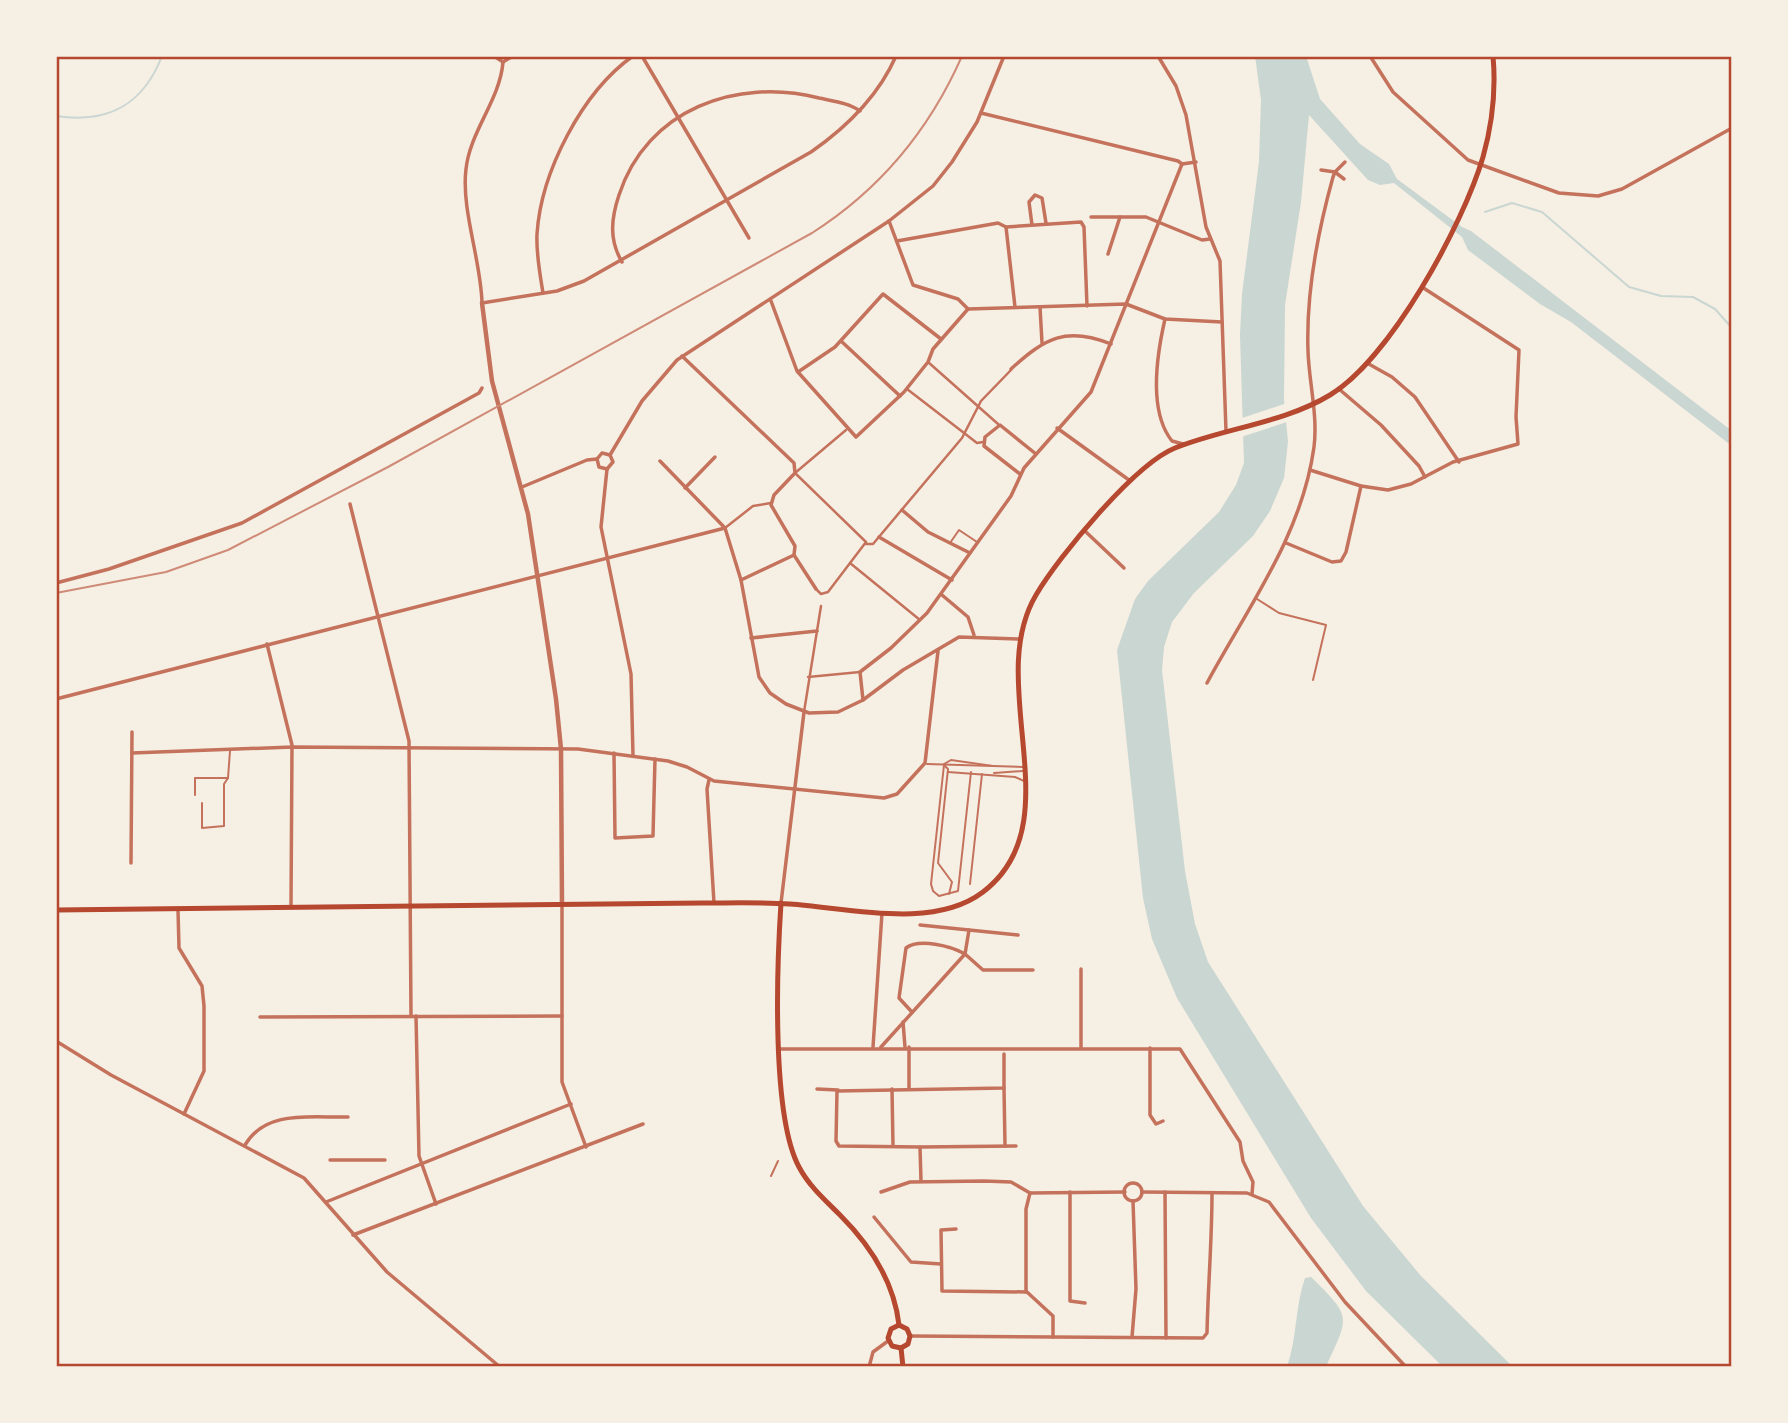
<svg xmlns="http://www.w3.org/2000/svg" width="1788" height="1423" viewBox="0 0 1788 1423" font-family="'Noto Sans',sans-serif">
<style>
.water{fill:#c9d6d2}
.pier{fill:#f6efe4}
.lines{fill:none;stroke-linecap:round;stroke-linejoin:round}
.stream{stroke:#c9d6d2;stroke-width:2}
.service{stroke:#c5725c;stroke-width:2}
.pedestrian{stroke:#c5725c;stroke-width:2.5}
.minor{stroke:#c5725c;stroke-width:3.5}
.tertiary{stroke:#c5725c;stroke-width:4.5}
.secondary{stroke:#b5482f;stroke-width:5}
.primary{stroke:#b5482f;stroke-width:5}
.rail{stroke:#cf8b77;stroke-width:2}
.neatline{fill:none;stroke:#b5482f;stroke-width:2.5}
</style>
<rect width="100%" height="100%" fill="#f6efe4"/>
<!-- water -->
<g class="water">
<polygon points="1255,56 1306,56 1320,99 1360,144 1389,164 1397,179 1462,227 1471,231 1732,431 1732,446 1571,322 1540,304 1468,250 1462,237 1394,183 1380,185 1368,180 1309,115 1301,202 1285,305 1284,400 1288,442 1284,478 1270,511 1253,536 1194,593 1172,622 1164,647 1162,670 1185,871 1195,924 1208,962 1363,1206 1421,1276 1513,1367 1443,1367 1366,1291 1311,1218 1177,998 1152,939 1143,898 1117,650 1135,599 1148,581 1219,512 1236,485 1244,463 1240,335 1242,294 1259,162 1261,100"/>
<path d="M1311 1277C1353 1318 1349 1316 1326 1367H1287C1297 1338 1295 1307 1305 1278Z"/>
</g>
<!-- pier -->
<polygon class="pier" points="1287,403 1290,421 1241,437 1239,419"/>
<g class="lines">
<!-- stream -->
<g class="stream">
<path d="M56 116C108 124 143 105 162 56"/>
<polyline points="1485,212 1512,203 1542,212 1629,287 1661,296 1693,297 1715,309 1732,328"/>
</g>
<!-- service -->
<g class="service">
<polyline points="950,543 959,530 977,542"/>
<polyline points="1257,599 1279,613 1326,625 1313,680"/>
<polyline points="927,764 1023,767"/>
<polyline points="944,764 951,760 993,766"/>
<polyline points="944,765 931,884 933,891 939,896 958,891 971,772"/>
<polyline points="944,765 948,769 938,863 952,882 949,894"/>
<polyline points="948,772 1015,777 1024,781"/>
<polyline points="994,773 1023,771"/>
<polyline points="195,795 195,778 228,778 230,751"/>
<polyline points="202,803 202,828 224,826 224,784 228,778"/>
<polyline points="970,884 982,774"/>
<polyline points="771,1176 778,1161"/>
</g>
<!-- pedestrian -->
<g class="pedestrian">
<polyline points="928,362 998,424"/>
<polyline points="907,389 977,443 983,442"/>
<polyline points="725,528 753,506 771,503"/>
<polyline points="866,544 873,544 962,438 981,401 1011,370"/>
<polyline points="850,563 920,620"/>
<polyline points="816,589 821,594 828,592 866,542 795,473 846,430"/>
<polyline points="808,677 860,672"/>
<polyline points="804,712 821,606"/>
</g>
<!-- minor -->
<g class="minor">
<polyline points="494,56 503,62"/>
<polyline points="642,56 749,238"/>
<polyline points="1158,56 1176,86 1186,115 1206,227 1220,261 1226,431"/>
<polyline points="1370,56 1393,92 1468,160 1559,193 1598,196 1622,189 1732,128"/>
<path d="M503 62C500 100 470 131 466 169 461 210 481 260 482 303L557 291 584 281 811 152C847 127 878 97 896 56"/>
<polyline points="503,62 513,56"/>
<polyline points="981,113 1178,161 1182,164 1196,162"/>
<polyline points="1321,170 1335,172 1345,162"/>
<polyline points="1091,217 1146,217 1202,240 1210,239"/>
<polyline points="889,221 913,285 958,299 968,309"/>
<polyline points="1032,225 1029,202 1035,195 1042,198 1046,223"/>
<polyline points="1006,227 1015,307"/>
<polyline points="897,241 998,223 1006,227 1081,222 1084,227 1087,306"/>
<polyline points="1108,254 1120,217"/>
<path d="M622 262C609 240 611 219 619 195 647 109 737 77 819 98 833 101 849 103 860 111"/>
<path d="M543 293C540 274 536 254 537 234 541 172 582 92 633 56"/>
<polyline points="771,301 797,371 856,437 904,392 928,362 933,349 968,309"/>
<polyline points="1040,307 1042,343"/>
<polyline points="968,309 1126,304 1165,319 1222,322"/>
<path d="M1165 319C1157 354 1148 411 1172 441L1183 444"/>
<polyline points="841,341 900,396"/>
<polyline points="682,356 794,463 795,473 774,495 771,505 795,546 794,555 816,589"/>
<polyline points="1367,363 1392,377 1415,397 1459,462"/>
<path d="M1011 369C1045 338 1066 326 1111 344"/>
<polyline points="798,372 835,347 883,294 941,339"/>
<polyline points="1339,389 1381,425 1419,466 1425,477"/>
<polyline points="1057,428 1129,480"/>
<polyline points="610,455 642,401 677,360 889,221 933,186 952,162 977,122 1004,56"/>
<polyline points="597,459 602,453 610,455"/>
<polyline points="597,459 599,467 607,469"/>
<polyline points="660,461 725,528 741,580 759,677 770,693 786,704 809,713 838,712 863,700 903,670 959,637 1019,639"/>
<polyline points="607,469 601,527 631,674 633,756"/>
<polyline points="607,469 613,462 610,455"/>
<polyline points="1310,470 1361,486 1388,490 1411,484 1453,462 1518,444 1516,417 1519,350 1422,287"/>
<polyline points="1020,474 984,446 985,437 1000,425 1036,454"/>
<polyline points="522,487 587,460 597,459"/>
<polyline points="685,488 715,457"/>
<polyline points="350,504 409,741 411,1016"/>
<polyline points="902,510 928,532 970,553"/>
<polyline points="1086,532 1124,568"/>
<polyline points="879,537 952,580"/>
<polyline points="1286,543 1332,562 1341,561 1346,552 1361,486"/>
<polyline points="741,580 794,555"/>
<polyline points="56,583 109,569 242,523 479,393 482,388"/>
<polyline points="942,595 968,617 974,635"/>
<polyline points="751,638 817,631"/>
<polyline points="267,644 292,745 291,907"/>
<path d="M1207 683C1248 607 1302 535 1314 447 1318 415 1309 383 1308 351 1306 295 1318 231 1333 177L1335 172 1344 179"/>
<polyline points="56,699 725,528"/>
<polyline points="863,700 860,672 891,648 927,613 1011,496 1024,468 1091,392 1182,164"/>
<polyline points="132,753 292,747 578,749 668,761 687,767 714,781 884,798 897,794 925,763 938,651"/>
<polyline points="614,753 615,838 653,836 655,759"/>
<polyline points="709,780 707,789 714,903"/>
<polyline points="131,863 132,732"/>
<polyline points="781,903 804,712"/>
<polyline points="562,904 562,1082 586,1147"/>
<polyline points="178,910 179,948 202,986 204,1006 204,1071 184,1114"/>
<polyline points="969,930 1018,935"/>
<polyline points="1081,969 1081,1047"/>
<path d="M911 1011 899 998 906 948C919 938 951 946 965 954L969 930 920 925"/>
<polyline points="416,1016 419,1156 436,1204"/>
<polyline points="260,1017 562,1016"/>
<polyline points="903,1022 905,1047"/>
<polyline points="56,1041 111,1075 304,1178 387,1272 500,1367"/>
<polyline points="873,1047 882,913"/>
<polyline points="881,1047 965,954 983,970 1033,970"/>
<polyline points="909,1047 909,1089"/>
<polyline points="1150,1048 1150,1115 1156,1124 1163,1121"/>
<polyline points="779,1049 1180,1049 1240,1142 1243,1161 1253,1182 1252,1194"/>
<polyline points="1004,1088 1005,1146"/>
<polyline points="817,1089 838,1090"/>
<polyline points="892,1089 893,1146"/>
<path d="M245 1145C266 1109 312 1118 348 1117"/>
<polyline points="920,1147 839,1146 836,1141 837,1091 1004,1088 1004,1054"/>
<polyline points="330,1160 385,1160"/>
<polyline points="921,1181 920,1147 1016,1146"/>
<circle cx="1133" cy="1192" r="9"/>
<polyline points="881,1192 910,1182 984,1181 1011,1182 1030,1193 1125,1192"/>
<polyline points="1070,1192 1070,1301 1085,1303"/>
<polyline points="1142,1192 1247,1193 1269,1202 1345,1302 1406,1367"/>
<polyline points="1165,1192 1166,1338"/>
<polyline points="326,1202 571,1104"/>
<polyline points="874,1217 911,1262 941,1264"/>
<polyline points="956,1229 941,1230 942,1291 1027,1292 1053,1316 1053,1337"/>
<polyline points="353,1235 643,1124"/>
<polyline points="1026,1292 1026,1209 1030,1193"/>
<path d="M910 1336 1203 1338 1207 1333C1208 1286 1212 1240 1212 1193"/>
<polyline points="1132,1337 1136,1289 1133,1201"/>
<polyline points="869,1367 873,1352 888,1341"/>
</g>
<!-- tertiary -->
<polyline class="tertiary" points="482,303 492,381 528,514 556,699 561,749 562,904"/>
<!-- secondary -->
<g class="secondary">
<path d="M781 903C777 964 771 1115 799 1167 809 1186 825 1200 840 1215 871 1246 894 1281 899 1325"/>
<polyline points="899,1325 891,1329 888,1338 892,1346 901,1348"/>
<polyline points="899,1325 907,1329 910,1336 908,1344 901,1348"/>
<polyline points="901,1348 903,1367"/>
</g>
<!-- primary -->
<path class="primary" d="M56 910 702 903C731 903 761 902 790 904 849 908 933 930 983 892 1074 823 983 684 1036 595 1059 556 1135 464 1175 448 1225 428 1284 423 1330 395 1390 359 1463 225 1483 157 1492 125 1496 89 1493 56"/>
<!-- rail -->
<path class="rail" d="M56 593 166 572 228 550 388 467 812 233C881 189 929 131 962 56"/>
</g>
<!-- border -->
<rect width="1788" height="1423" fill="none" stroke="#f6efe4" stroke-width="116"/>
<rect x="58" y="58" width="1672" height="1307" class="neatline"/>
</svg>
